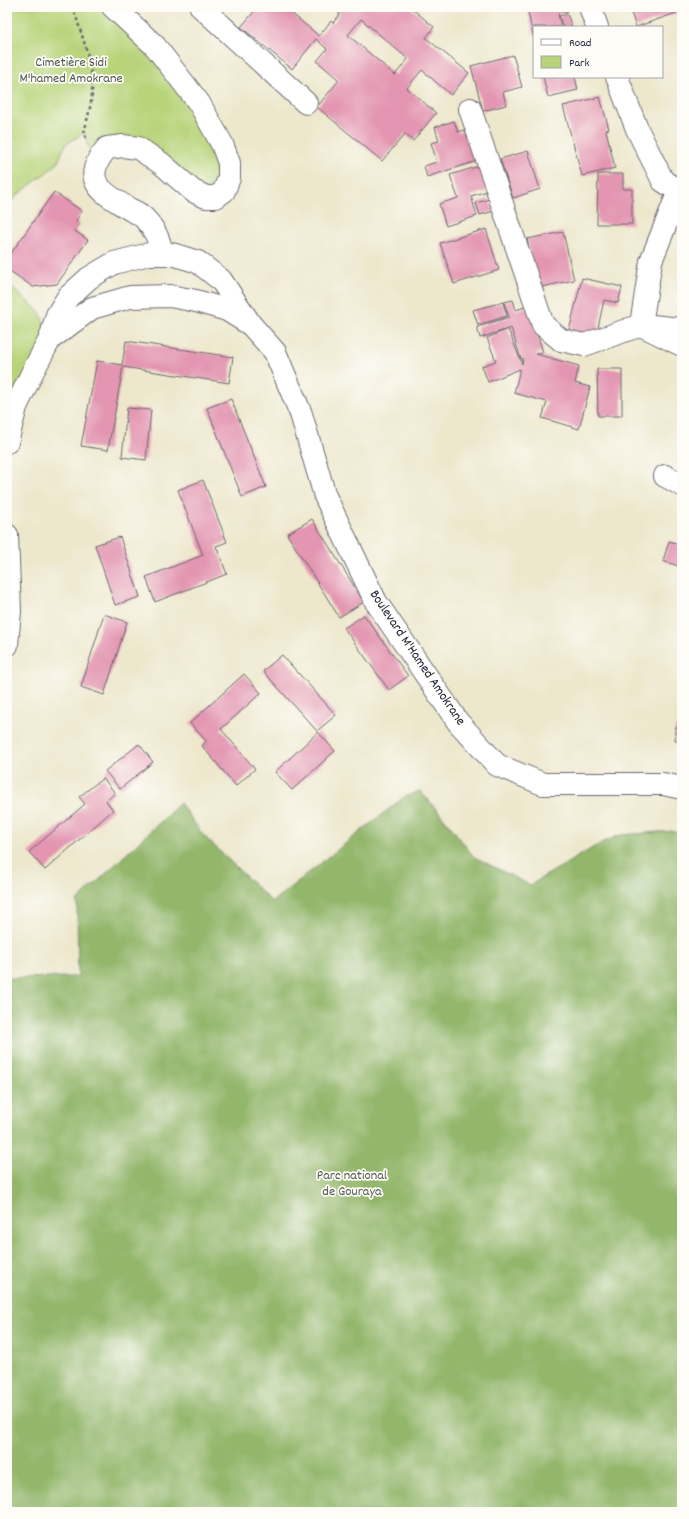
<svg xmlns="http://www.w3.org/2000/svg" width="689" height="1519" viewBox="0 0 689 1519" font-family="Dekko,sans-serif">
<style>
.green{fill:#b8d47a;stroke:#6d7b5a}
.forest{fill:#92b66a;stroke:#5a6c52}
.building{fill:#e395b1;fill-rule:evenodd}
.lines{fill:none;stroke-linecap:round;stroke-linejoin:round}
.minor-casing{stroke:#69676e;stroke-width:24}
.major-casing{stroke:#69676e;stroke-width:24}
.path{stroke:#69676e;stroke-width:2.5;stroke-dasharray:3 3;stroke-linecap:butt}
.minor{stroke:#fff;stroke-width:22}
.major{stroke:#fff;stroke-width:22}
.labels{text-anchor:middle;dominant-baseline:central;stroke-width:3.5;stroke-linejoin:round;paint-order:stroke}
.park-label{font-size:14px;fill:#4f574e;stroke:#fdfcf7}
.street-label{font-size:14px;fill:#22223b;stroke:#fdfcf7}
</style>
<rect width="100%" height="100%" fill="#fdfcf7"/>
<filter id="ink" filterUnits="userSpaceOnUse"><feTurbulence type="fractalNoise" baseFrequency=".025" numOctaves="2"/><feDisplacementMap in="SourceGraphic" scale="8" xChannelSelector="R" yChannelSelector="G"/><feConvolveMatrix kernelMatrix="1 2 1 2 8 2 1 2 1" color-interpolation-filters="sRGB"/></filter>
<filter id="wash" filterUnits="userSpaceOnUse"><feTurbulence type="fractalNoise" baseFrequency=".012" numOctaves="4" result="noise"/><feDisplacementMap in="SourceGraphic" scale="16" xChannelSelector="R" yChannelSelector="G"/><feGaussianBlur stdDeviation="0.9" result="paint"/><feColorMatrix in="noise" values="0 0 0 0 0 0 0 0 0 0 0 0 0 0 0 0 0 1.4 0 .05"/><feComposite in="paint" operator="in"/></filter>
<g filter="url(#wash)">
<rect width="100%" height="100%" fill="#ede7cc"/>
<!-- green -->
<g class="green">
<polygon points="7,7 113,7 222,144 216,197 138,148 100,157 88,147 84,133 66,144 57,164 16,196 7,208"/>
<polygon points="7,284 40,312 50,339 7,442"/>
</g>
<!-- forest -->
<polygon class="forest" points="420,791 444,818 474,857 530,885 601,843 620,835 672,831 682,834 682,1512 7,1512 7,978 78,977 77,901 180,803 203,835 272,902 404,797"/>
<g id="blocks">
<!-- building -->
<g class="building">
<path d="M258 7H284L319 36 331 21 333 23 340 14 332 7H410L434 27 426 38 469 73 451 95 422 70 407 88 436 113 413 141 405 134 382 161 317 107 339 80 317 61 327 49 316 39 292 69 241 27ZM361 19 408 59 395 75 348 35Z"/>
<polygon points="527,7 567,7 568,11 558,13 561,27 534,27 533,36"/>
<polygon points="629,7 682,7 682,11 636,27"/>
<polygon points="567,14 572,27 563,27 559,16"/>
<polygon points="513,55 522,87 503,92 506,105 483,111 471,66"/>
<polygon points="543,77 575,77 578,90 548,97"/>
<polygon points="600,97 609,129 606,130 615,168 582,176 563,106"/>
<polygon points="454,121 458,132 467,129 477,161 427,177 424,166 437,162 431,143 439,141 435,127"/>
<polygon points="528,151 540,189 513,198 500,159"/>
<polygon points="479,166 487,191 471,196 477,216 446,226 439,204 458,198 450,175"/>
<polygon points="598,174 623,174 623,189 632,189 632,224 597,224"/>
<polygon points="54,192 82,211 76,221 79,224 75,231 88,240 57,284 33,287 7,269 7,259"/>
<polygon points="489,199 494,211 480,215 476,203"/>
<polygon points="486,229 499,270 454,284 440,243"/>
<polygon points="563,232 574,280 537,288 527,239"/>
<polygon points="582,278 622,287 618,303 604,300 596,337 569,331"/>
<polygon points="682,285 682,307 681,307 677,286"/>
<polygon points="513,300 516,310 528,306 543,352 536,354 579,366 575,383 590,387 579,429 542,418 547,402 514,393 520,369 488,382 482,366 496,361 487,338 508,329 522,364 523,358 521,359 511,328 480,338 477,327 509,317 504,302"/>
<polygon points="503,302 507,316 478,325 473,310"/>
<polygon points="126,341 233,357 229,383 123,367 108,450 81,446 97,361 122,365"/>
<polygon points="597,369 622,369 622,416 598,416"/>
<polygon points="231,399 266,487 242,497 207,408"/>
<polygon points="127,408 151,410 146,460 122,457"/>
<polygon points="203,480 227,542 216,546 227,574 155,602 146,577 203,555 178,490"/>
<polygon points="312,519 364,602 339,617 287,534"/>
<polygon points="120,537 140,597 115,605 95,545"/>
<polygon points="669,541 682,545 682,567 663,561"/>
<polygon points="104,614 127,622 104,695 81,687"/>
<polygon points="364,615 408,676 389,690 344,628"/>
<polygon points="282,655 336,715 317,731 263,671"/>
<polygon points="244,674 261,693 221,729 255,769 236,786 202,746 206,741 190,723"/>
<polygon points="675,727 682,728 682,741 675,741"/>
<polygon points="318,732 335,751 292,790 275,772"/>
<polygon points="139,744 153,762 120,789 105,771"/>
<polygon points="103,778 115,793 106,801 113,810 45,870 29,852 85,804 79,797"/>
</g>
</g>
</g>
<g filter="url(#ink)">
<use href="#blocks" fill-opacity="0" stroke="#69676e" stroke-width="1"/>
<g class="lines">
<!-- minor casing -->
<g class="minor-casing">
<g id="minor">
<path d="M113 7 155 46 199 103 222 144 229 163V178L224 191 216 197H206L193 191 162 164 138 148 123 146 107 148C78 182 104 193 131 210 136 212 141 215 144 218 154 228 160 240 162 254"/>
<polyline points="201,7 306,103"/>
<polyline points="590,7 597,27"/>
<polyline points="617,77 637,129 663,181 682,193"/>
<polyline points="470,109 543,325 561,340 584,345 641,325 682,329"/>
<polyline points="679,191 651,261 641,325 682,345"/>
<polyline points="50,339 57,315 68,297 89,278 114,263 149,254 172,254 198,262 221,280 251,325"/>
<polyline points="665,476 682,485"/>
</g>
</g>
<!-- major casing -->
<g class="major-casing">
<g id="major">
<polyline points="7,442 16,407 32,373 50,339 92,308 130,297 170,296 196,301 227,310 251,325 275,352 301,414 325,496 376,602 458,722 497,765 543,784 663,784 682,788"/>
<polyline points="7,535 10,611 7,645"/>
</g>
</g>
<!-- path -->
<path class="path" d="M73 7C81 34 93 62 92 91 92 104 87 119 84 133L86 138"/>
<!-- minor -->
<use href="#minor" class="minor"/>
<!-- major -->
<use href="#major" class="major"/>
</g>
</g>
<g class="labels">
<!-- park labels -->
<g class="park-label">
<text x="71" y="63">Cimetière Sidi<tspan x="71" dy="16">M'hamed Amokrane</tspan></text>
<text x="352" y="1176">Parc national<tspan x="352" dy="16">de Gouraya</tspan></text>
</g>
<!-- street labels -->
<g class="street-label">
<text transform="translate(417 658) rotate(56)">Boulevard M'Hamed Amokrane</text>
</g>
</g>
<!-- margin -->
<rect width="689" height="1519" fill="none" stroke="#fdfcf7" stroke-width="24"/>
<!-- legend -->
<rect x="533" y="26" width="130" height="52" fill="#fdfcf7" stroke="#a5a5ac"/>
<rect x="541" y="39" width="20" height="6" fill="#ffffff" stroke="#a5a5ac"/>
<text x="569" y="46" font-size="12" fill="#22223b">Road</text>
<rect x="541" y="56" width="20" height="12" fill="#b8d47a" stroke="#a5a5ac"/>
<text x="569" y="66" font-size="12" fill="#22223b">Park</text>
</svg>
